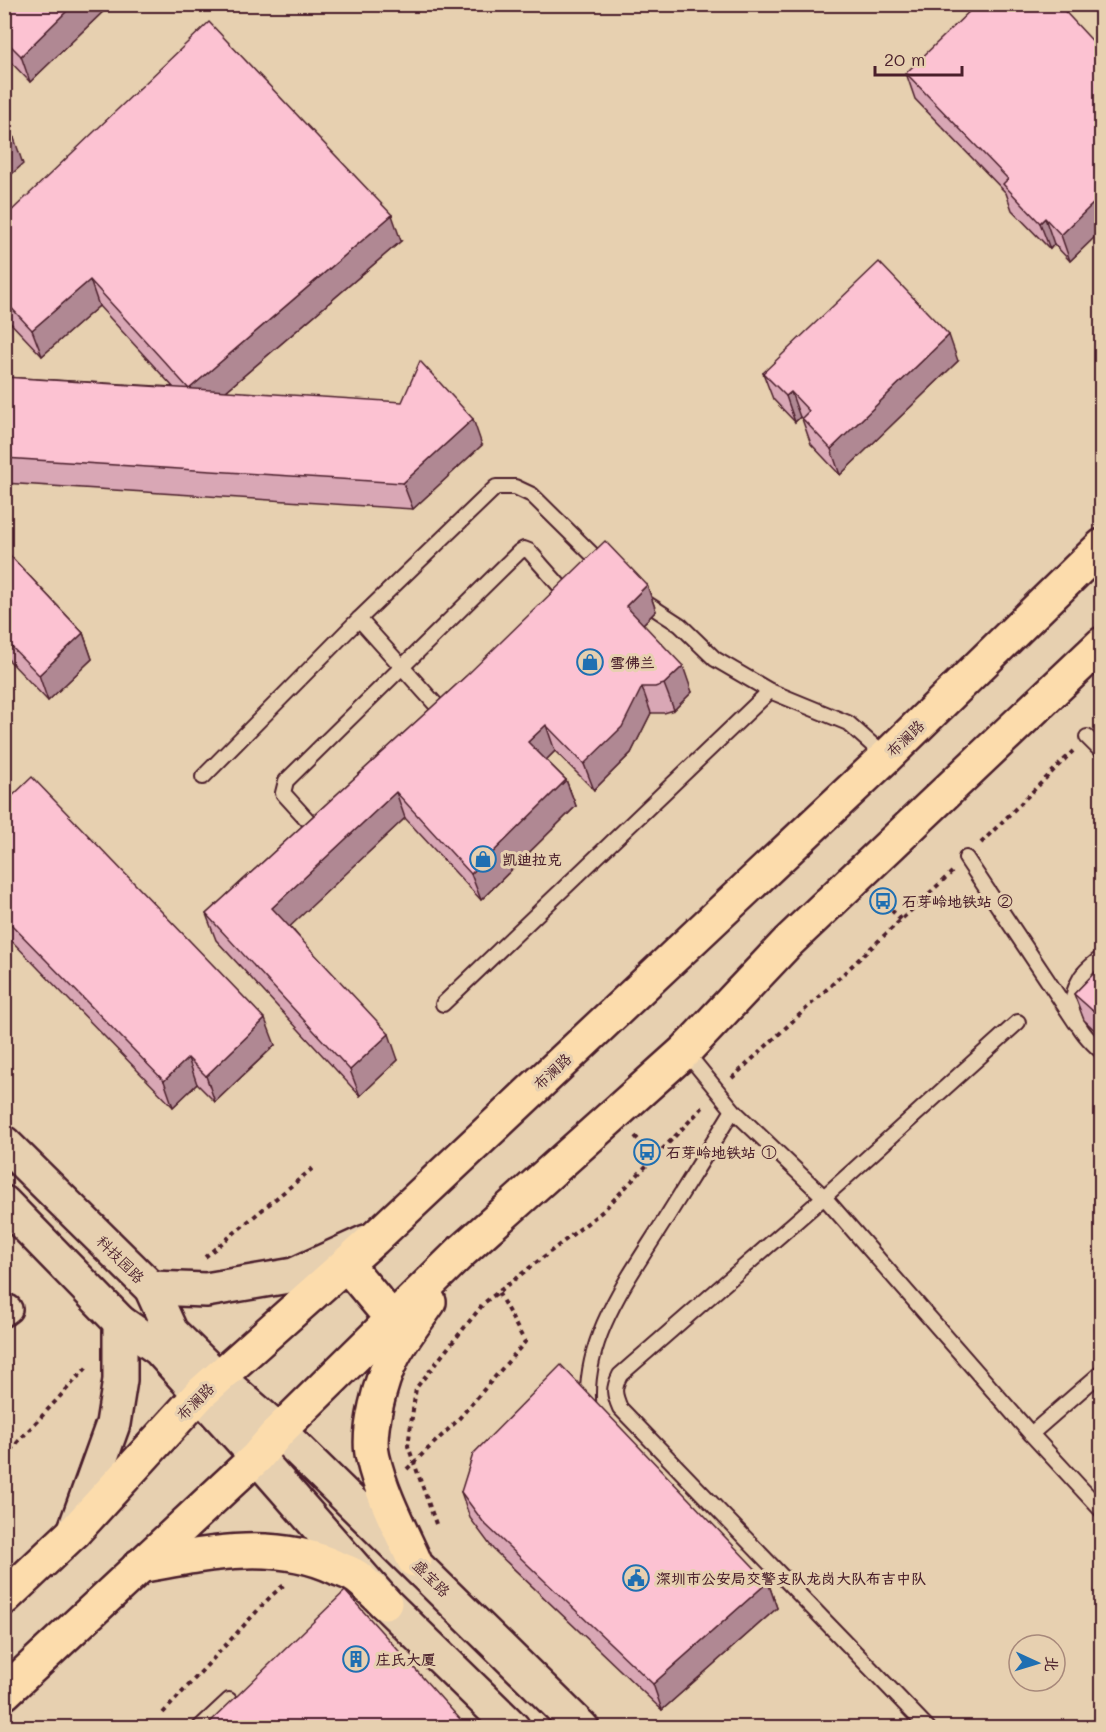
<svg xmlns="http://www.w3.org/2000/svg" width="1106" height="1732" viewBox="0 0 1106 1732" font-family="Mali,'LXGW WenKai TC',sans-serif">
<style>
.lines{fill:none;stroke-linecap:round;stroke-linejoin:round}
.lane-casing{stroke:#4a1f2b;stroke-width:18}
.street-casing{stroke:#4a1f2b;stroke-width:32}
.secondary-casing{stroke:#4a1f2b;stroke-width:38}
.primary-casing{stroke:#4a1f2b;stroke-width:38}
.path{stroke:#4a1f2b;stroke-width:4;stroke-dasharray:4.5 4.5;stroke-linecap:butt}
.lane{stroke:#e7d0b0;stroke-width:14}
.street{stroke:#e7d0b0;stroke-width:27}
.secondary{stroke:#e7d0b0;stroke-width:33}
.primary{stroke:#fcdcac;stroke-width:33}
.wall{fill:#d9a7b5;stroke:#4a1f2b;stroke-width:1.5}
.shaded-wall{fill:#b08893;stroke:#4a1f2b;stroke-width:1.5}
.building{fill:#fcc2d2;stroke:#4a1f2b;stroke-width:1.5}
.labels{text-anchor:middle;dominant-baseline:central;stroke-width:6;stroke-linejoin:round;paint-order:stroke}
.poi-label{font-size:15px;font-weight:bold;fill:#4a1f2b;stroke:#e7d0b0;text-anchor:start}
.street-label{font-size:15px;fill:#4a1f2b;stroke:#e7d0b0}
</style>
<rect width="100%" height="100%" fill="#e7d0b0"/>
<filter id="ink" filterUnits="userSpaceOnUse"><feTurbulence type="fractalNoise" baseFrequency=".0167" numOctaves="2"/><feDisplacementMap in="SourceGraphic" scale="12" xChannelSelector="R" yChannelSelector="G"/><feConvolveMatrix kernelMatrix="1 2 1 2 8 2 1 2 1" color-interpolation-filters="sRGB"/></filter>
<g filter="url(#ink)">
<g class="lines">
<!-- lane casing -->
<g class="lane-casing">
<g id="lane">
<polyline points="640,599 680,625 715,659 770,691"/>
<polyline points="359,619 446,716"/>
<polyline points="1087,737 1102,752"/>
<polyline points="203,777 359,619 496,487 515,487 532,495 604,566"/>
<polyline points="321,825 313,826 283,793 286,781 519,552 524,549 529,551 565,592 566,600"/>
<polyline points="966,858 1076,1023"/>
<path d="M1102 957C1095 963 1086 969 1081 977 1062 1009 1078 1031 1102 1052"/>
<polyline points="443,1004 770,691 848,723 886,757"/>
<polyline points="685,1051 733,1110 824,1197 1031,1434 1102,1511"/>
<path d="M589 1412C580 1342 628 1279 663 1223 686 1186 710 1148 733 1110"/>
<polyline points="1031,1434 1102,1372"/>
<polyline points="199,1728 229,1700"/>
<path d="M928 1728 620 1408C614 1394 613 1389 620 1375L824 1197 1018 1022"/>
</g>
</g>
<!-- street casing -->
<g class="street-casing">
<polyline id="street" points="4,1312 8,1309"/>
</g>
<!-- secondary casing -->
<g class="secondary-casing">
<g id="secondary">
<polyline points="4,1143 151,1288 171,1332 218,1378 279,1431 582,1728"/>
<polyline points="4,1203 120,1322 159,1349 257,1457 385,1603 513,1728"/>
<polyline points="151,1288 206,1290 294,1275 366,1242"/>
<polyline points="74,1532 113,1424 120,1380 120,1322"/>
</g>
</g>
<!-- primary casing -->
<g class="primary-casing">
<g id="primary">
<polyline points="346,1264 392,1319"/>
<path d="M414 1560C399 1527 381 1493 373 1458 366 1432 381 1380 393 1356 403 1337 417 1320 429 1302"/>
<path d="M139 1566C204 1554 275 1538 337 1568 344 1571 352 1573 358 1578 367 1585 376 1594 385 1603"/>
<polyline points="4,1598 74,1532 200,1394 374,1239 886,757 1102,546"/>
<polyline points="4,1693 257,1457 279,1431 462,1251 685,1051 788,942 1102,644"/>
</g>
</g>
<!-- path -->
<g class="path">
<polyline points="981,843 1073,751"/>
<polyline points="879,897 902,921"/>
<polyline points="732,1078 952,872"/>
<polyline points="635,1136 654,1158"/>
<polyline points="205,1257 313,1168"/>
<polyline points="4,1457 89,1365"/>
<polyline points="407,1469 456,1422 525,1342 498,1292"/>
<polyline points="436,1524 408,1446 416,1388 484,1303 603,1211 703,1107"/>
<polyline points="163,1713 271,1596 284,1585"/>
</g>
<!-- lane -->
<use href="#lane" class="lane"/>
<!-- street -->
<use href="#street" class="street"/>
<!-- secondary -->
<use href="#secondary" class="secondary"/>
<!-- primary -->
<use href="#primary" class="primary"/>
</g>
<!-- wall -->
<g class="wall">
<polygon points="4,4 111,4 30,82 4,55"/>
<polygon points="1101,50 1101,231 1070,261 1054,244 1050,249 1012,210 1006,193 915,99 906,73"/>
<polygon points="4,218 401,241 226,391 482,445 413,509 4,483 4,377 173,387 99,306 42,356 4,316"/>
<polygon points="958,361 840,475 811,444 802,419 800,417 795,422 773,399 763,373"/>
<polygon points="4,549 83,633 92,659 48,701 4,655"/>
<polygon points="647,585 656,611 643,624 692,692 674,710 664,713 651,713 631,753 594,790 555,751 546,760 566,780 576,806 481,900 405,818 290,926 398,1060 360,1096 216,940 206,914 466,676"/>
<polygon points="4,804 275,1045 215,1102 197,1084 173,1107 4,933"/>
<polygon points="1101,966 1101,1036 1084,1020 1074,994"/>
<polygon points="461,1492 768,1582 777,1608 662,1710 493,1549 470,1518"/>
</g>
<!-- shaded-wall -->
<g class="shaded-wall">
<polygon points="74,4 111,4 30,82 21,56"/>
<polygon points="14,138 23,164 4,181 4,146"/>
<polygon points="1101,196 1101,231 1070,261 1061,235"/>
<polygon points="392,215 401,241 198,415 189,389"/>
<polygon points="1045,218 1054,244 1050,249 1040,223"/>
<polygon points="90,280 99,306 42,356 32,330"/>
<polygon points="949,335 958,361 840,475 831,449"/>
<polygon points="791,392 800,417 795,422 786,396"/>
<polygon points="473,419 482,445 413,509 403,483"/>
<polygon points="647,585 656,611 635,632 626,606"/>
<polygon points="83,633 92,659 48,701 39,675"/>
<polygon points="683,666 692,692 674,710 664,684"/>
<polygon points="642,687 651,713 631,753 594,790 584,764"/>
<polygon points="546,725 555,751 538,768 528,742"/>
<polygon points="566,780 576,806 481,900 471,874"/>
<polygon points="396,792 405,818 282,934 272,908"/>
<polygon points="265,1019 275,1045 215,1102 206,1076"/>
<polygon points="389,1034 398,1060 360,1096 350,1070"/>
<polygon points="188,1058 197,1084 173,1107 164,1081"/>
<polygon points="768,1582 777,1608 662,1710 653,1684"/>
</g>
<!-- building -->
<g class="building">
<polygon points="4,4 74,4 21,56 4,39"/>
<polygon points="977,4 1058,4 1101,50 1101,196 1061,235 1045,218 1040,223 1003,184 1008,179 906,73"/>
<polygon points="209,22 392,215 189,389 90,280 32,330 4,300 4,218"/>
<polygon points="4,127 14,138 4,146"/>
<polygon points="879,262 949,335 831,449 802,418 809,411 791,392 786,396 763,373"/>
<polygon points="420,361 473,419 403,483 4,458 4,377 402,402"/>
<polygon points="605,541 647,585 626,606 683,666 664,684 655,687 642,687 622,727 584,764 546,725 528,742 566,780 471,874 396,792 272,908 389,1034 350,1070 206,914 466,676"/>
<polygon points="4,549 83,633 39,675 4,639"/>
<polygon points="32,777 265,1019 206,1076 188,1058 164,1081 4,917 4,804"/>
<polygon points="1101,966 1101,1018 1074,994"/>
<polygon points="561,1365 768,1582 653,1684 484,1523 461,1492 473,1454"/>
<polygon points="345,1591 468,1728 204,1728"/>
</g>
</g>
<!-- icons -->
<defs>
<g id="shop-ring" transform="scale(1.35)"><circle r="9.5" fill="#e7d0b0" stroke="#1f6fb2" stroke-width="1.5"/><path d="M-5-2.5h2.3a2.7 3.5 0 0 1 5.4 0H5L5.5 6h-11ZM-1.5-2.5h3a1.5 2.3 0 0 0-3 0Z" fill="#1f6fb2"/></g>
<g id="bus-ring" transform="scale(1.35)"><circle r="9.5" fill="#e7d0b0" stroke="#1f6fb2" stroke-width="1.5"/><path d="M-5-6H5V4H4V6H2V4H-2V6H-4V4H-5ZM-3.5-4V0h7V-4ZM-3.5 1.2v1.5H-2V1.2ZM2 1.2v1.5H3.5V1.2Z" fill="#1f6fb2"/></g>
<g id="civic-ring" transform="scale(1.35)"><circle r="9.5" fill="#e7d0b0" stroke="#1f6fb2" stroke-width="1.5"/><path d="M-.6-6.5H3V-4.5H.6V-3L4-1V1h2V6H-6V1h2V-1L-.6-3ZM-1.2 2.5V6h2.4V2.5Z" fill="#1f6fb2"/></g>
<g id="building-ring" transform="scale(1.35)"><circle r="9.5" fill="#e7d0b0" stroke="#1f6fb2" stroke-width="1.5"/><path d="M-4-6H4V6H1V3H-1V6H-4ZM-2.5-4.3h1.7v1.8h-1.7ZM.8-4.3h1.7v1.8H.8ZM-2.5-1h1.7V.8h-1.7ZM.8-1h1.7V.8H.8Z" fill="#1f6fb2"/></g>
</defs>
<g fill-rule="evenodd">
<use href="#shop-ring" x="590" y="662"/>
<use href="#shop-ring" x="483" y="859"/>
<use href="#bus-ring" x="883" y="901"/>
<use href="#bus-ring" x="647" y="1152"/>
<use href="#civic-ring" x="636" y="1578"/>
<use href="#building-ring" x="356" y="1659"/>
</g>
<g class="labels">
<!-- poi labels -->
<g class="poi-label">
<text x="610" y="662">雪佛兰</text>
<text x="502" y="859">凯迪拉克</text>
<text x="902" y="901">石芽岭地铁站 ②</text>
<text x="666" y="1152">石芽岭地铁站 ①</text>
<text x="656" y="1578">深圳市公安局交警支队龙岗大队布吉中队</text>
<text x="376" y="1659">庄氏大厦</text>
</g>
<!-- street labels -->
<g class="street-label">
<text transform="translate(905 738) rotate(-44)">布澜路</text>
<text transform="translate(552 1071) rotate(-43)">布澜路</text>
<text transform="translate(121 1259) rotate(45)">科技园路</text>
<text transform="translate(195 1401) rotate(-45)">布澜路</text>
<text transform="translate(432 1578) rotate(45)">盛宝路</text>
</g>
</g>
<!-- margin -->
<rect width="1106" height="1732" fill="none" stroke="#e7d0b0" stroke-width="24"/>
<rect x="12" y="12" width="1082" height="1708" fill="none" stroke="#4a1f2b" stroke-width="2" filter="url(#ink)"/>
<!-- north arrow -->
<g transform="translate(1037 1663) rotate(94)"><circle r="28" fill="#e7d0b0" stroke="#a8897b" stroke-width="1.5"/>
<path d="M0-4.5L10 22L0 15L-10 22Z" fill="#1f6fb2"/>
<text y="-9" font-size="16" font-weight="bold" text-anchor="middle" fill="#4a1f2b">北</text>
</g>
<!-- scale -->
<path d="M875 66v9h87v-9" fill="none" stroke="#4a1f2b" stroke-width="3"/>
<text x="884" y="66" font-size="18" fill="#4a1f2b" stroke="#e7d0b0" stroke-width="4.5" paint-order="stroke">20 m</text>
</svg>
